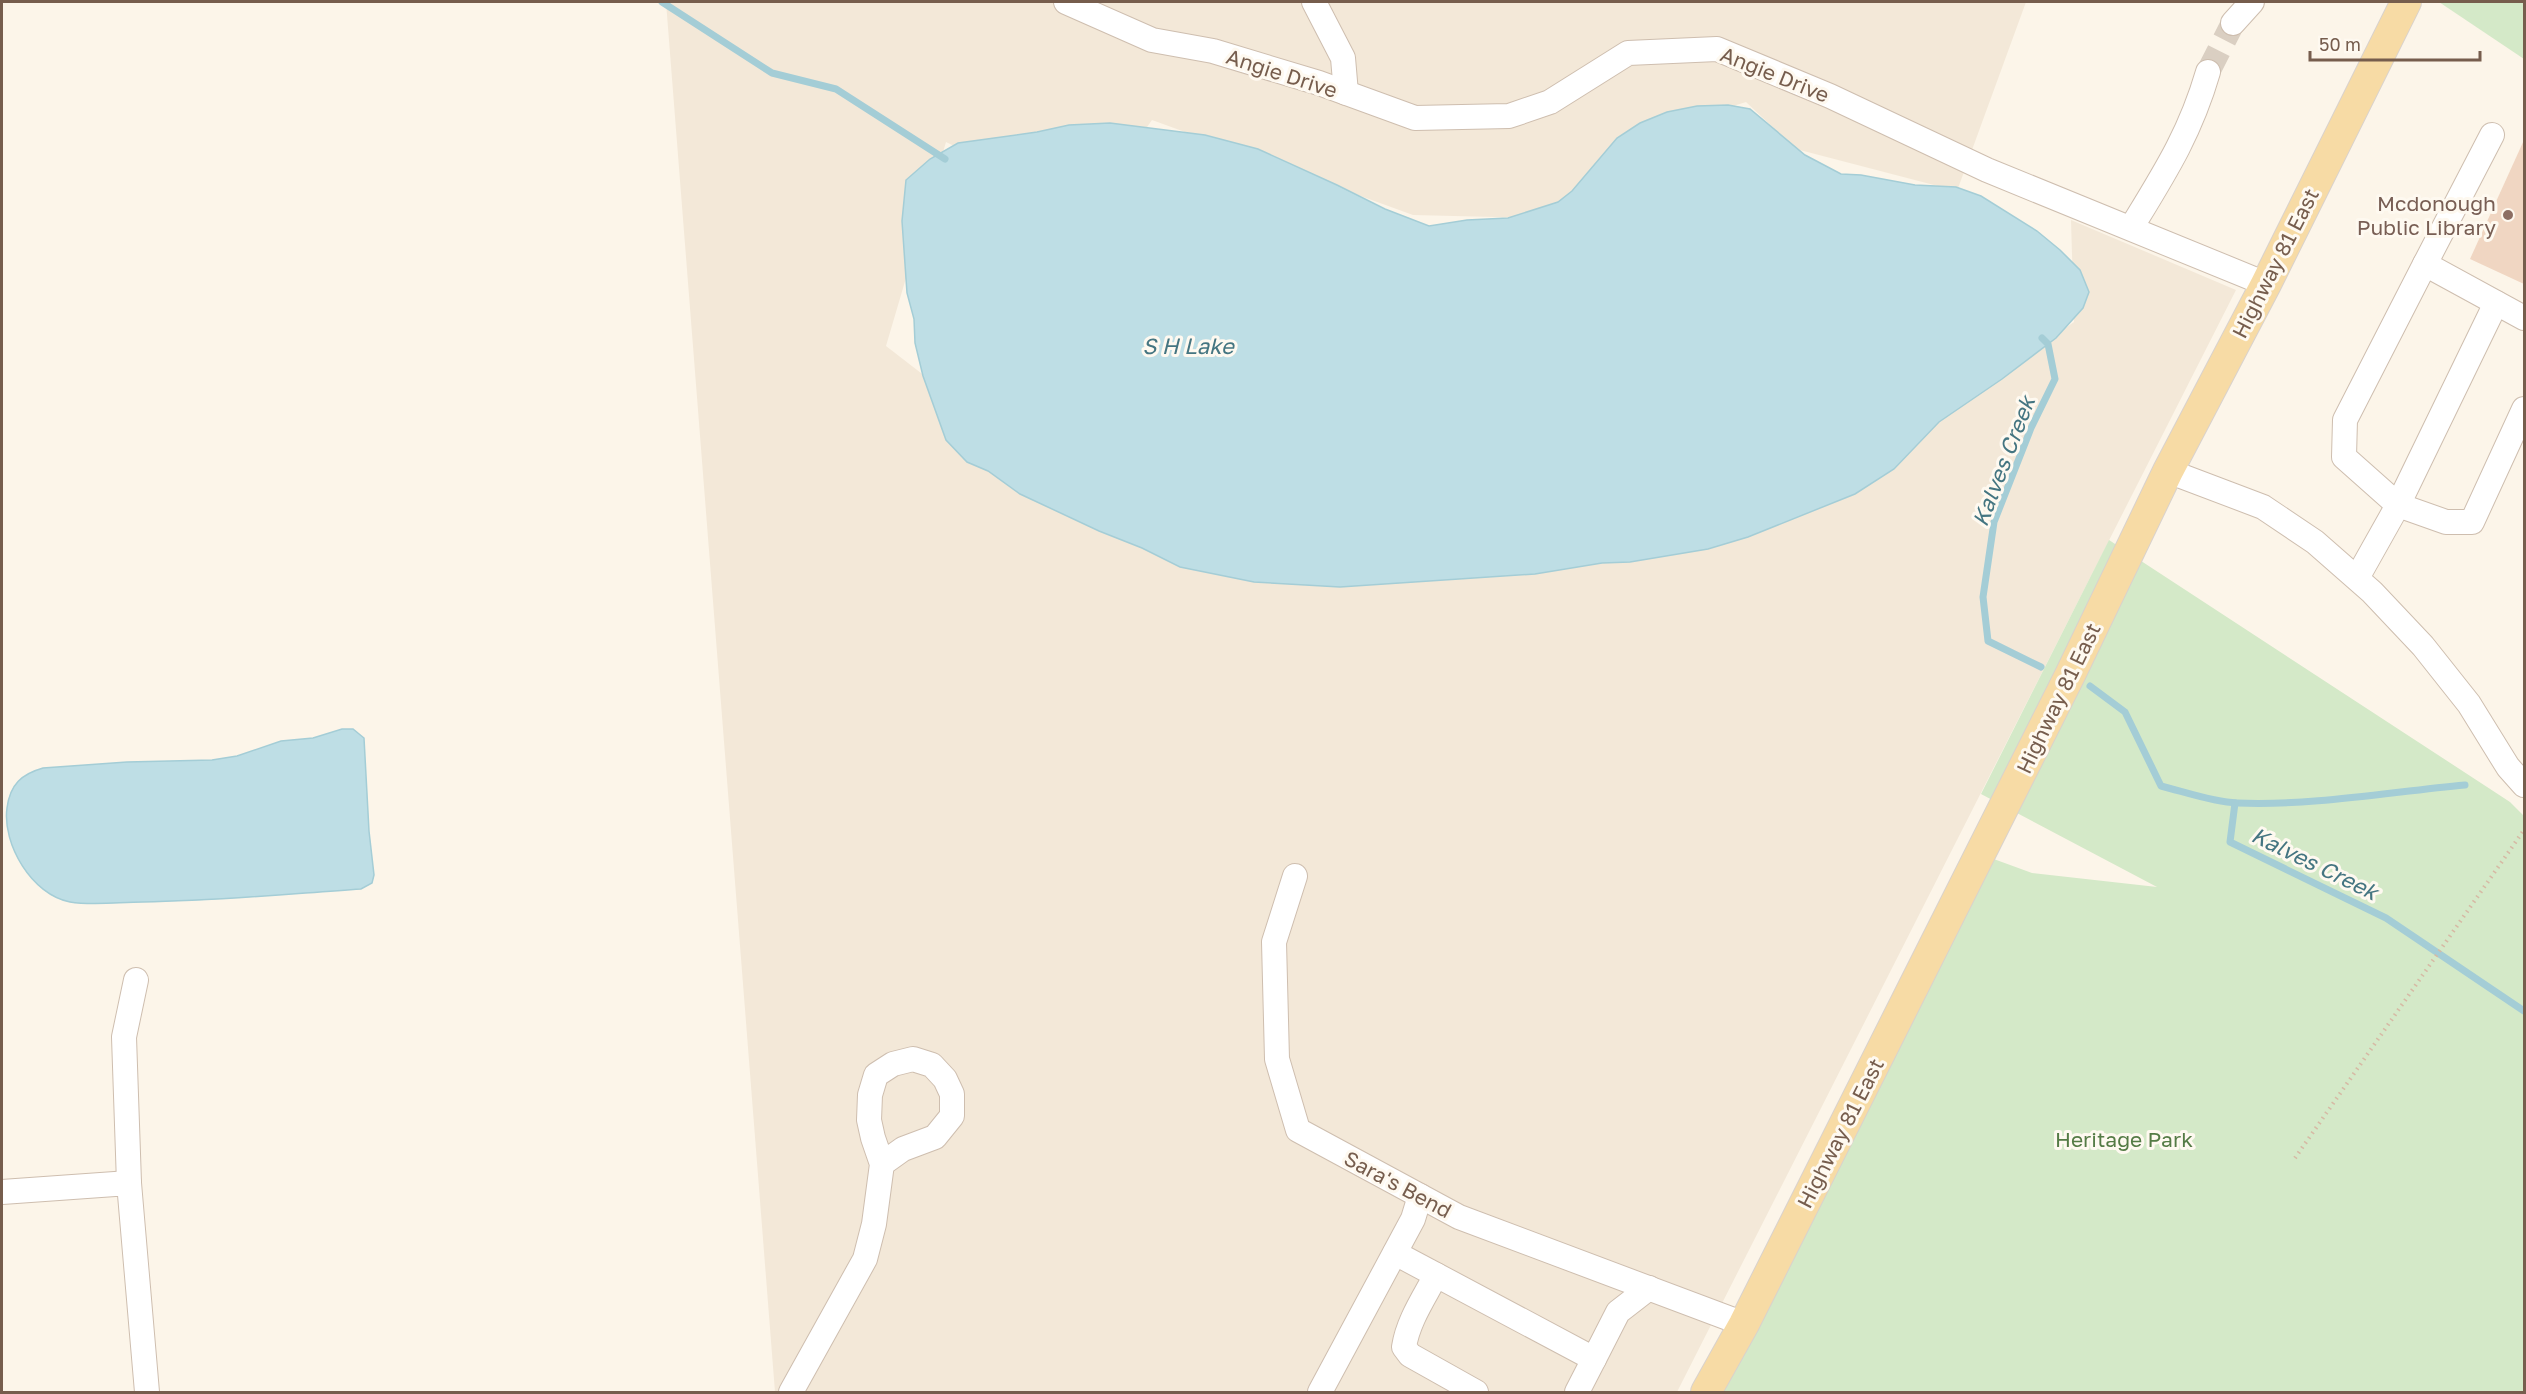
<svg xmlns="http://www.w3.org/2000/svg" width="2526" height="1394" viewBox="0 0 2526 1394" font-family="'Golos Text',sans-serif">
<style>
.residential{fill:#f3e8d8}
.green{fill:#d4e9c8}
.water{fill:#bedee5;stroke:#a4cdd6;stroke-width:1.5}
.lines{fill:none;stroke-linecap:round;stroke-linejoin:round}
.stream{stroke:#a4cdd6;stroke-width:7}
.building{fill:#f0d6c2}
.minor-tunnel{stroke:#dacfc2;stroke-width:24;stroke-dasharray:24 12;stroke-linecap:butt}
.minor-casing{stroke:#cebeaf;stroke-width:26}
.major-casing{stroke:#d9d2cd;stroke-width:32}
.path{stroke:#d6b9a4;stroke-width:4;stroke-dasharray:1.5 4.5;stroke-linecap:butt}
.minor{stroke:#fff;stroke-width:24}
.major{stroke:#f7dba5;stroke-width:30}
.education-dot{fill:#8d6e63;stroke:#fef9f0;stroke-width:2}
.labels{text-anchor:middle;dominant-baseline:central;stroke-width:6;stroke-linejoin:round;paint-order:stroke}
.street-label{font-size:21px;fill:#765d4d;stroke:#fef9f0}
.education-label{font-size:21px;fill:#785e54;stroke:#fef9f0;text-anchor:end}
.park-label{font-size:21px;fill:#547b45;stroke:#fef9f0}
.water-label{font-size:22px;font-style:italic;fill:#447581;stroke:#fef9f0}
</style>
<rect width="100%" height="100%" fill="#fcf5e9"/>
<!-- residential -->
<polygon class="residential" points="666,2 2026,2 1957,191 1796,149 1746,102 1634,137 1542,218 1413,215 1152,120 1088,211 946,142 886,346 1159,557 1287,541 1902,443 2074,322 2071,220 2236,290 1677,1392 775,1392"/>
<!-- green -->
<g class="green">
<polygon points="2439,2 2524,2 2524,59"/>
<polygon points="2109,540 2510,802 2524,816 2524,1392 1717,1392 1980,854 2032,873 2157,887 1981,794"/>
</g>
<!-- water -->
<g class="water">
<polygon points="1728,105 1750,109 1805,155 1841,174 1861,175 1915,185 1956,187 1981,196 2037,231 2060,250 2080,270 2089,292 2083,308 2056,338 2002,379 1939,422 1894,469 1855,494 1748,537 1708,549 1630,562 1602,563 1535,574 1340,587 1254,582 1180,567 1142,548 1099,531 1020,494 988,471 967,462 946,440 923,376 915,343 914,319 907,293 902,221 906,180 930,159 958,143 1037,132 1069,125 1110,123 1205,135 1258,149 1337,185 1385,209 1429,226 1467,220 1508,218 1558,202 1572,191 1617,138 1640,123 1667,112 1697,106"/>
<path d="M342 729H353L364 738 369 831 374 875 372 883 361 889C288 894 216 901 143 902 120 902 93 906 70 902 32 895 2 844 7 808 10 784 22 774 43 768L127 762 212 760 237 756 281 741 313 738Z"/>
</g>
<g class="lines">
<!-- stream -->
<g class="stream">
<polyline points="662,2 772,73 836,89 945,159"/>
<polyline points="2041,667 1988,641 1983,597 1994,522 2031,428 2055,379 2048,344 2042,338"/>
<path d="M2090 686 2125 712 2161 786C2185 792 2213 802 2237 803 2314 806 2389 792 2465 785"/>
<polyline points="2235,803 2230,842 2386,918 2524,1011"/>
</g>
</g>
<!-- building -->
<polygon class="building" points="2524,140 2524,284 2470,259"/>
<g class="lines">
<!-- minor-tunnel -->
<polyline class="minor-tunnel" points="2208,72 2233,23"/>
<!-- minor casing -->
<g class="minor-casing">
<g id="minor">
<polyline points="1066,2 1152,40 1213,51 1319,83 1415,118 1509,116 1550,102 1628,53 1717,49 1830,96 1987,170 2266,284"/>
<polyline points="1314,2 1343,58 1346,93"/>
<polyline points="2233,23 2252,2"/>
<path d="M2131 228C2164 174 2190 134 2208 72"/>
<polyline points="2425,264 2492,135"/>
<polyline points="2524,318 2425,264 2345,420 2344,457 2398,505 2446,522 2472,522 2524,409"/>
<polyline points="2168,471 2263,507 2315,542 2372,592 2423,646 2469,704 2508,767 2524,785"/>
<polyline points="2357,578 2398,505 2496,303"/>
<polyline points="1295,876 1274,942 1277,1059 1298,1130 1459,1217 1744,1324"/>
<polyline points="129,1183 124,1037 136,980"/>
<polyline points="2,1192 129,1183 147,1392"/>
<polyline points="1395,1253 1594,1359 1618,1312 1649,1288"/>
<path d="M1436 1275C1424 1298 1408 1321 1404 1347L1410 1355 1476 1392"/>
<polyline points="791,1392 865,1259 874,1224 882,1164 873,1138 869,1120 870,1095 876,1075 893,1064 913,1059 932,1065 945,1079 952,1094 952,1116 935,1137 903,1149 882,1164"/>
<polyline points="1320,1392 1413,1219 1420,1196"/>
<polyline points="1577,1392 1594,1359"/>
</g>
</g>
<!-- major casing -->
<g class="major-casing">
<polyline id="major" points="1706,1392 1744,1324 2070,675 2168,471 2266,284 2406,2"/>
</g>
<!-- path -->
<polyline class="path" points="2295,1158 2524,830"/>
<!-- minor -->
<use href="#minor" class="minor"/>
<!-- major -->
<use href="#major" class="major"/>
</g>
<!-- markers -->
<circle class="education-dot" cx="2508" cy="215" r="6"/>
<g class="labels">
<!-- street labels -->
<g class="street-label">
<text transform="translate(1282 73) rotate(18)">Angie Drive</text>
<text transform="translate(1775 74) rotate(22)">Angie Drive</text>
<text transform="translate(2275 263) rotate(-63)">Highway 81 East</text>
<text transform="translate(2058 698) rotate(-64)">Highway 81 East</text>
<text transform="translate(1840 1133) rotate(-63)">Highway 81 East</text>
<text transform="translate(1398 1184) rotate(28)">Sara's Bend</text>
</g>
<!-- education labels -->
<g class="education-label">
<text x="2496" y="203">Mcdonough<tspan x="2496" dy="24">Public Library</tspan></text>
</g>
<!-- park labels -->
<g class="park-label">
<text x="2124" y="1139">Heritage Park</text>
</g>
<!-- water labels -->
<g class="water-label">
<text x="1188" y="345">S H Lake</text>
<text transform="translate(2003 461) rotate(-69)">Kalves Creek</text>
<text transform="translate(2315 863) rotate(26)">Kalves Creek</text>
</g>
</g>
<!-- border -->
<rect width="2526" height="1394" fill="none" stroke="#765d4d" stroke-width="6"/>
<!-- scale -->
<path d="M2310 51v9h170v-9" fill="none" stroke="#765d4d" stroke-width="3"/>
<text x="2319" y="51" font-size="18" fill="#765d4d" stroke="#fef9f0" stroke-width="4.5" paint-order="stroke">50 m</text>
</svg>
